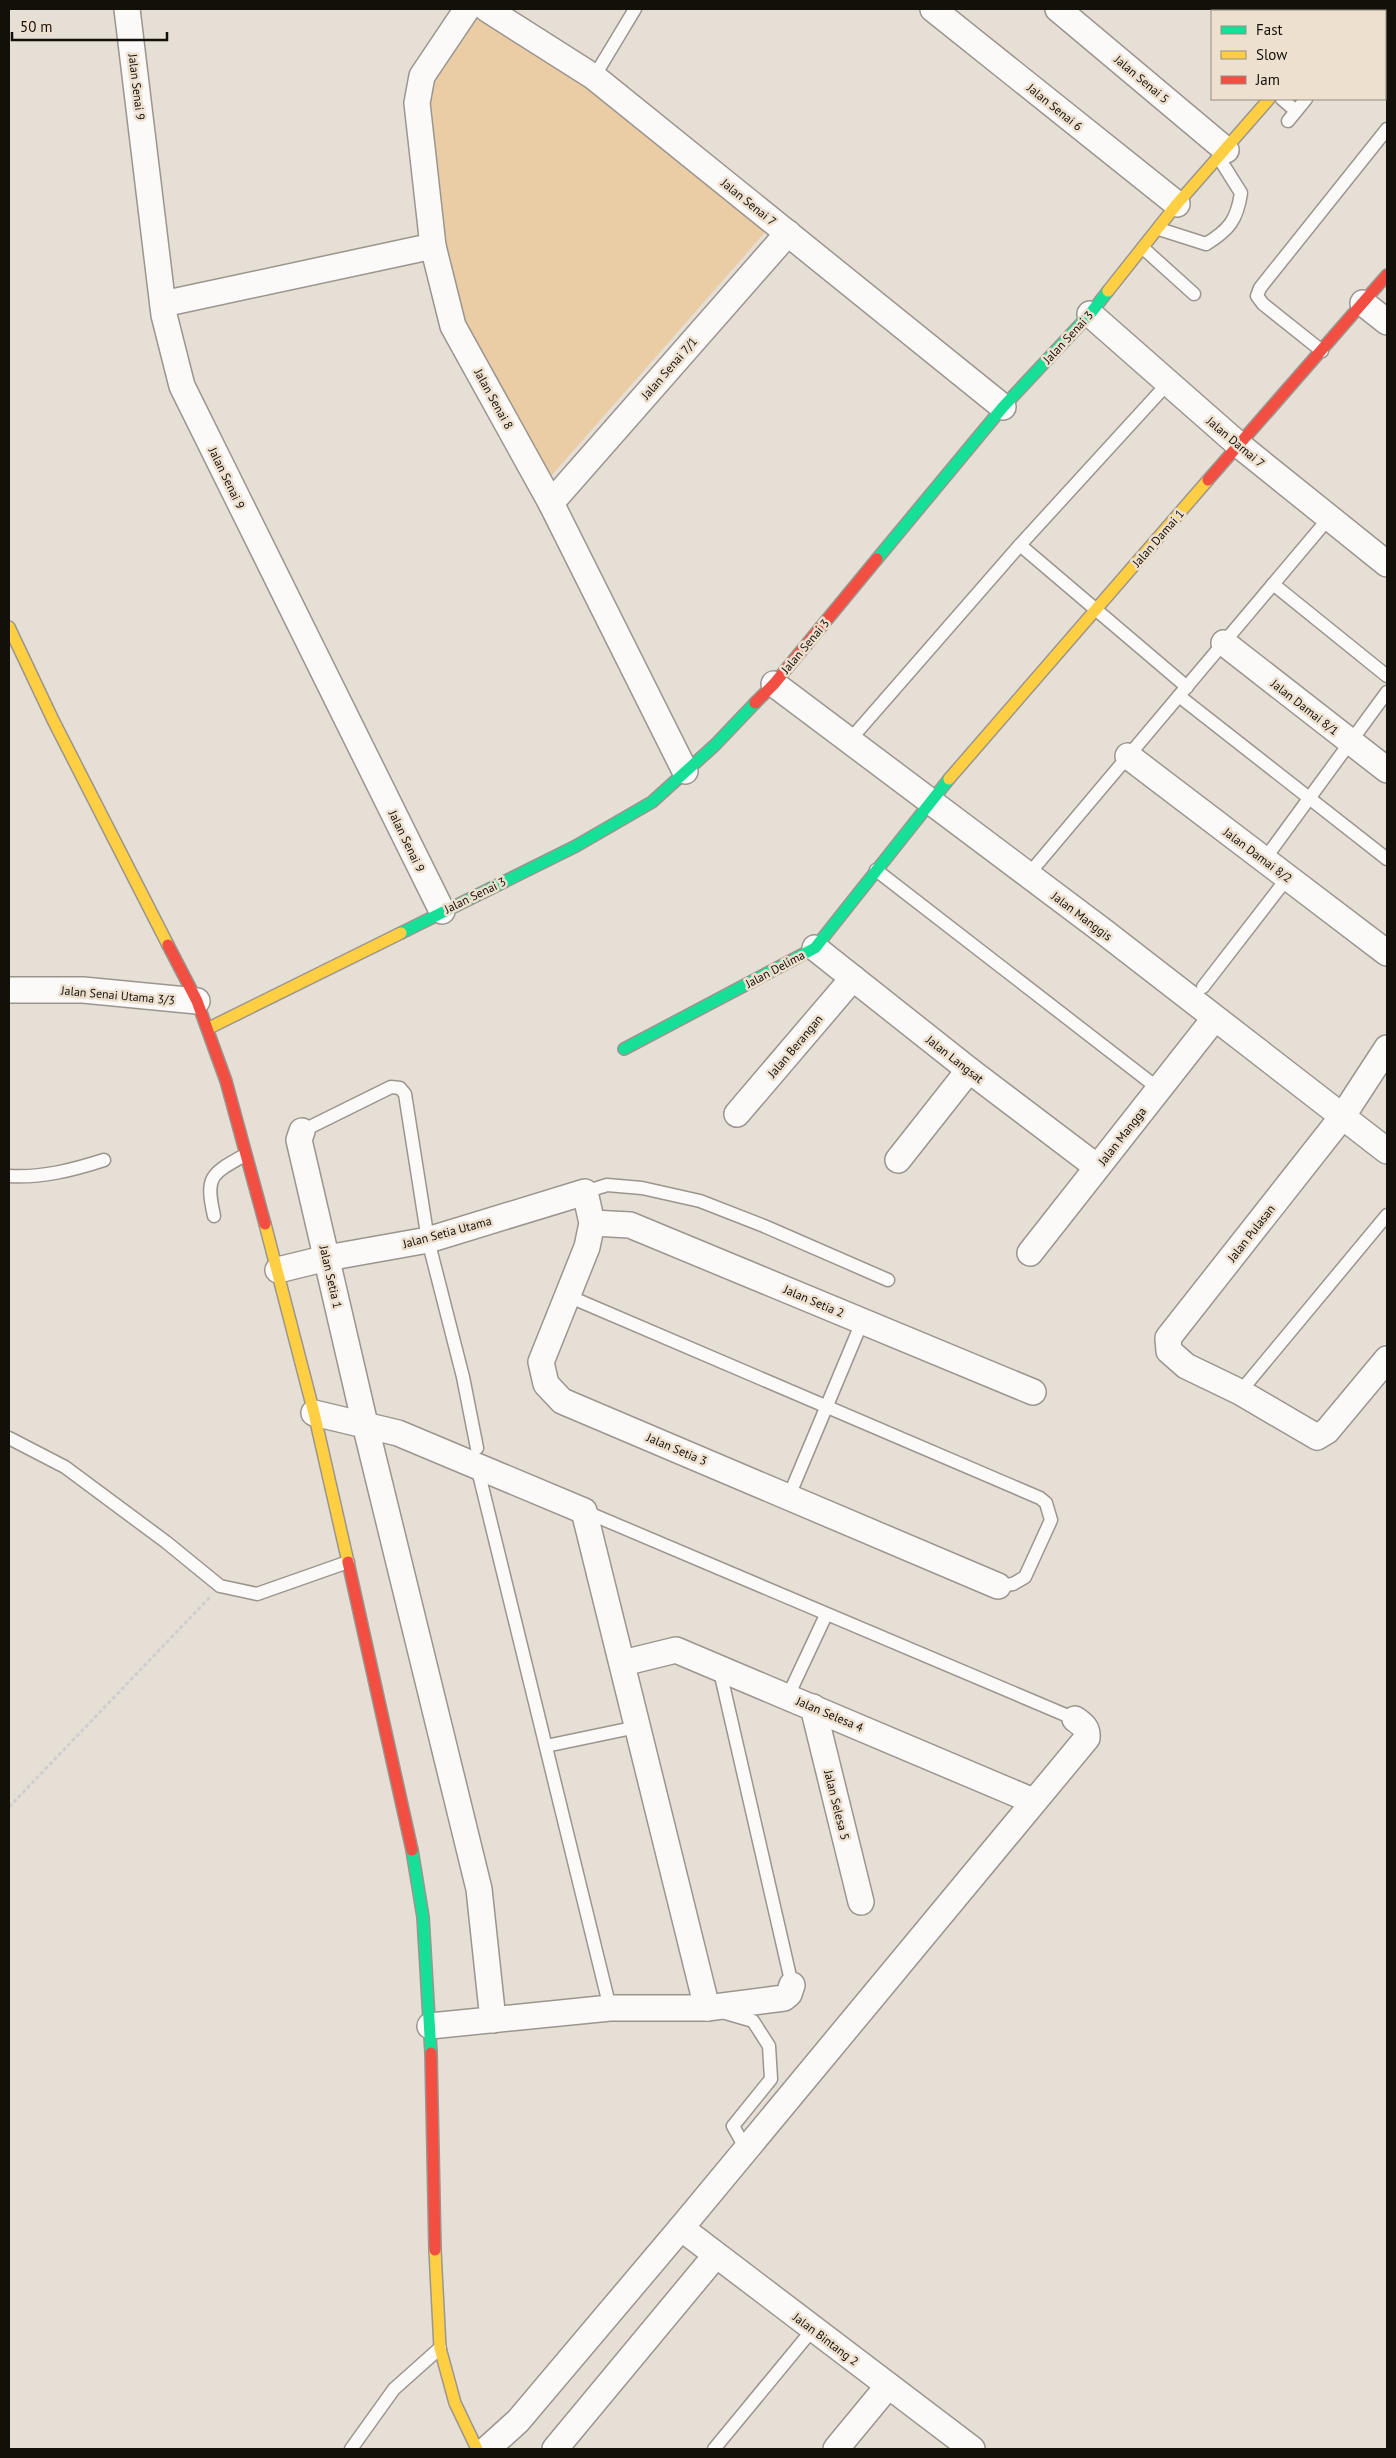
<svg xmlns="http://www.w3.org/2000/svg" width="1396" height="2458" viewBox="0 0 1396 2458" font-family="'PT Sans',sans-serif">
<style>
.green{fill:#eacda5}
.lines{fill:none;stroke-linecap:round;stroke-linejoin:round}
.lane-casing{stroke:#9b958e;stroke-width:15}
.street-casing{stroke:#9b958e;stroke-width:28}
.fast-casing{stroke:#9b958e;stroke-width:14}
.slow-casing{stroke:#9b958e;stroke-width:14}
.jam-casing{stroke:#9b958e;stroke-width:14}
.path{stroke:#d0cecc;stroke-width:3;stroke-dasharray:4 2.5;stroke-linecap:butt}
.lane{stroke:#fbfaf9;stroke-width:12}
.street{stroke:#fbfaf9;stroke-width:25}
.fast{stroke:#16e098;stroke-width:11}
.slow{stroke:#ffcf43;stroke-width:11}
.jam{stroke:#f24e42;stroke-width:11}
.labels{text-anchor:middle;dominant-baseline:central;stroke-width:5;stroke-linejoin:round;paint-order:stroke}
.street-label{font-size:12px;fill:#130f09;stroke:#ede0cf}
</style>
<rect width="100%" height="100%" fill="#e6dfd6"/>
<!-- green -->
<polygon class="green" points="478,16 590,85 768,229 545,483 460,316 442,222 426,94"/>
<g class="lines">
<!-- lane casing -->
<g class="lane-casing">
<g id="lane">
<polyline points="594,77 635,9"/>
<polyline points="1282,99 1296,111"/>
<polyline points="1288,121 1306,99"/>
<path d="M1159 229 1206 244C1229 230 1237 220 1241 193L1219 158"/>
<polyline points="1143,248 1194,294"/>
<polyline points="1322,351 1263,304 1257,296 1260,288 1387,129"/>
<polyline points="1020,545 1187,687"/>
<polyline points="1273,584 1387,676"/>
<polyline points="1179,696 1387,859"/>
<polyline points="849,741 1020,545 1168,383"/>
<polyline points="1264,860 1387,692"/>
<polyline points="876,870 1159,1089"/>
<polyline points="1028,875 1328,519"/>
<polyline points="1203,987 1288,877"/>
<polyline points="302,1131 391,1087 400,1088 405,1094 428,1240 463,1377 477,1448"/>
<path d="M9 1176C42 1178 73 1170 104 1160"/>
<polyline points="585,1192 607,1185 642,1188 700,1201 764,1226 888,1280"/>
<path d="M214 1216C205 1176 211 1174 245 1155"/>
<polyline points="568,1296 1040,1498 1046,1503 1051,1520 1025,1577 1013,1584 998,1586"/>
<polyline points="1240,1392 1387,1215"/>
<polyline points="9,1438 65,1467 166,1542 220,1586 257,1594 348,1562"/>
<polyline points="477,1466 610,2008"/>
<polyline points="789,1496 862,1322"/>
<polyline points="584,1511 1075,1719"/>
<polyline points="719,1667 792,1985"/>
<polyline points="788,1696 826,1615"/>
<polyline points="546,1746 637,1727"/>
<polyline points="722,2012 753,2021 769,2046 771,2079 733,2126 746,2149"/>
<polyline points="351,2449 394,2389 440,2348"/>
<polyline points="714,2449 813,2329"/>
</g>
</g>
<!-- street casing -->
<g class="street-casing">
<g id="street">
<polyline points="127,9 164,315 182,386 442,911"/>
<polyline points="467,9 422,76 417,103 433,246 453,326 551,503 685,771"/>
<polyline points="487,9 594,77 1003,407"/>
<polyline points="933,9 1177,204"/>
<polyline points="1058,9 1226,150"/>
<polyline points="1363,303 1387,322"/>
<polyline points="163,304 433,246"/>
<polyline points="1090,314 1239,445 1387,564"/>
<polyline points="551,503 788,233"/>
<polyline points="1224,643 1387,770"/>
<polyline points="774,684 1103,931 1387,1151"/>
<polyline points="1128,756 1387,953"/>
<polyline points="815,948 969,1070 1097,1167"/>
<polyline points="9,990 83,990 197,1001"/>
<polyline points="1387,1048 1342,1117 1168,1338 1169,1351 1186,1366 1240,1392 1317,1437 1327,1431 1387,1359"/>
<polyline points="737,1114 853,978"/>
<polyline points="302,1131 299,1140 365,1424 479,1889 493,2020"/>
<polyline points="898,1160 969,1070"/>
<polyline points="592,1223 630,1225 1033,1392"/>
<polyline points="1030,1253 1214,1019"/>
<polyline points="278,1270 327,1258 428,1240 585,1192 592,1223 587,1247 541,1362 546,1384 562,1401 998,1586"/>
<polyline points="314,1413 398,1433 584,1511 707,2008"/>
<polyline points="623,1663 676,1650 1033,1801"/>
<polyline points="813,1707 861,1902"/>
<polyline points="430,2026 610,2008 707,2008 784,1998 789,1994 792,1985"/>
<polyline points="681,2228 972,2449"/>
<path d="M487 2449 518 2421 681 2228 1087 1738C1088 1728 1083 1725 1075 1719"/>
<polyline points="555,2449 716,2255"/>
<polyline points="836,2449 888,2386"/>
</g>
</g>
<!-- fast casing -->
<g class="fast-casing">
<g id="fast">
<polyline points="877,559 1003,407 1090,314 1108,291"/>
<polyline points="401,933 576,846 652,802 715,745 755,703"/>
<polyline points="624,1049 815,948 949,779"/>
<polyline points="412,1850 423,1917 431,2053"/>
</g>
</g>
<!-- slow casing -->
<g class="slow-casing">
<g id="slow">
<polyline points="1341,11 1343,9"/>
<polyline points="1108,291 1177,204 1269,99"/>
<polyline points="9,627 53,720 168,945"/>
<polyline points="949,779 1208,480"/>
<polyline points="209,1028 401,933"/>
<polyline points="265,1224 314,1413 348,1562"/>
<polyline points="435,2250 440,2348 455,2403 477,2449"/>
</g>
</g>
<!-- jam casing -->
<g class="jam-casing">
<g id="jam">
<polyline points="1208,480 1387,275"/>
<polyline points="755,703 774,684 877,559"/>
<polyline points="168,945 197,1001 226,1081 265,1224"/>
<polyline points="348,1562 412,1850"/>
<polyline points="431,2053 435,2250"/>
</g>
</g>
<!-- path -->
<polyline class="path" points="9,1807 210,1597"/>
<!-- lane -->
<use href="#lane" class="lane"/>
<!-- street -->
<use href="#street" class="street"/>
<!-- fast -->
<use href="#fast" class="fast"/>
<!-- slow -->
<use href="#slow" class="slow"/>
<!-- jam -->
<use href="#jam" class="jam"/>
</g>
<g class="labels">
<!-- street labels -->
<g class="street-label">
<text transform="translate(1142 79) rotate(40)">Jalan Senai 5</text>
<text transform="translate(137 87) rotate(83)">Jalan Senai 9</text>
<text transform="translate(1055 107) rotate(39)">Jalan Senai 6</text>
<text transform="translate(749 202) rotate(39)">Jalan Senai 7</text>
<text transform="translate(1068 337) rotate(-47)">Jalan Senai 3</text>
<text transform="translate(669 368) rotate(-49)">Jalan Senai 7/1</text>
<text transform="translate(494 399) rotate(61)">Jalan Senai 8</text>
<text transform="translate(1236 442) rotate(40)">Jalan Damai 7</text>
<text transform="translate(227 478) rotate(64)">Jalan Senai 9</text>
<text transform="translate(1158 538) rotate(-49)">Jalan Damai 1</text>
<text transform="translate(805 646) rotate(-50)">Jalan Senai 3</text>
<text transform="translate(1305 707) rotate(38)">Jalan Damai 8/1</text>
<text transform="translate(407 841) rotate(64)">Jalan Senai 9</text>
<text transform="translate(1258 855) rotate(37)">Jalan Damai 8/2</text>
<text transform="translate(475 895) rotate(-26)">Jalan Senai 3</text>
<text transform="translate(1082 916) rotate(37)">Jalan Manggis</text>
<text transform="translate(775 969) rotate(-28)">Jalan Delima</text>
<text transform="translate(118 995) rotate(5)">Jalan Senai Utama 3/3</text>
<text transform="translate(795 1046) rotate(-50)">Jalan Berangan</text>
<text transform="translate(955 1059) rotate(38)">Jalan Langsat</text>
<text transform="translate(1122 1136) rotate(-52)">Jalan Mangga</text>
<text transform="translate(447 1232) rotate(-15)">Jalan Setia Utama</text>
<text transform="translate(1251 1233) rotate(-52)">Jalan Pulasan</text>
<text transform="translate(331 1277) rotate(77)">Jalan Setia 1</text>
<text transform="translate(814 1301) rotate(23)">Jalan Setia 2</text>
<text transform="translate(677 1449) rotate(23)">Jalan Setia 3</text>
<text transform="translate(830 1714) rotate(23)">Jalan Selesa 4</text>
<text transform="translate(837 1805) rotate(76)">Jalan Selesa 5</text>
<text transform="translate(826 2339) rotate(37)">Jalan Bintang 2</text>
</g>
</g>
<!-- border -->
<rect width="1396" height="2458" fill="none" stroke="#130f09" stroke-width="20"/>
<!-- legend -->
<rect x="1211" y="10" width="175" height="90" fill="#ede0cf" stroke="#968c80"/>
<rect x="1221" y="26" width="25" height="8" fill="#16e098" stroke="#968c80"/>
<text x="1256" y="35" font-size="15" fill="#130f09">Fast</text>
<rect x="1221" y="51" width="25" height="8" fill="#ffcf43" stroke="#968c80"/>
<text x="1256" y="60" font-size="15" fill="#130f09">Slow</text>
<rect x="1221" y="76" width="25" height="8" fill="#f24e42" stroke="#968c80"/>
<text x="1256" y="85" font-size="15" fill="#130f09">Jam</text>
<!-- scale -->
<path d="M12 32v8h155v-8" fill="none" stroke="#130f09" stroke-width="2.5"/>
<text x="20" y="32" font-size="15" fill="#130f09" stroke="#ede0cf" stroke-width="4" paint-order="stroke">50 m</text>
</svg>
